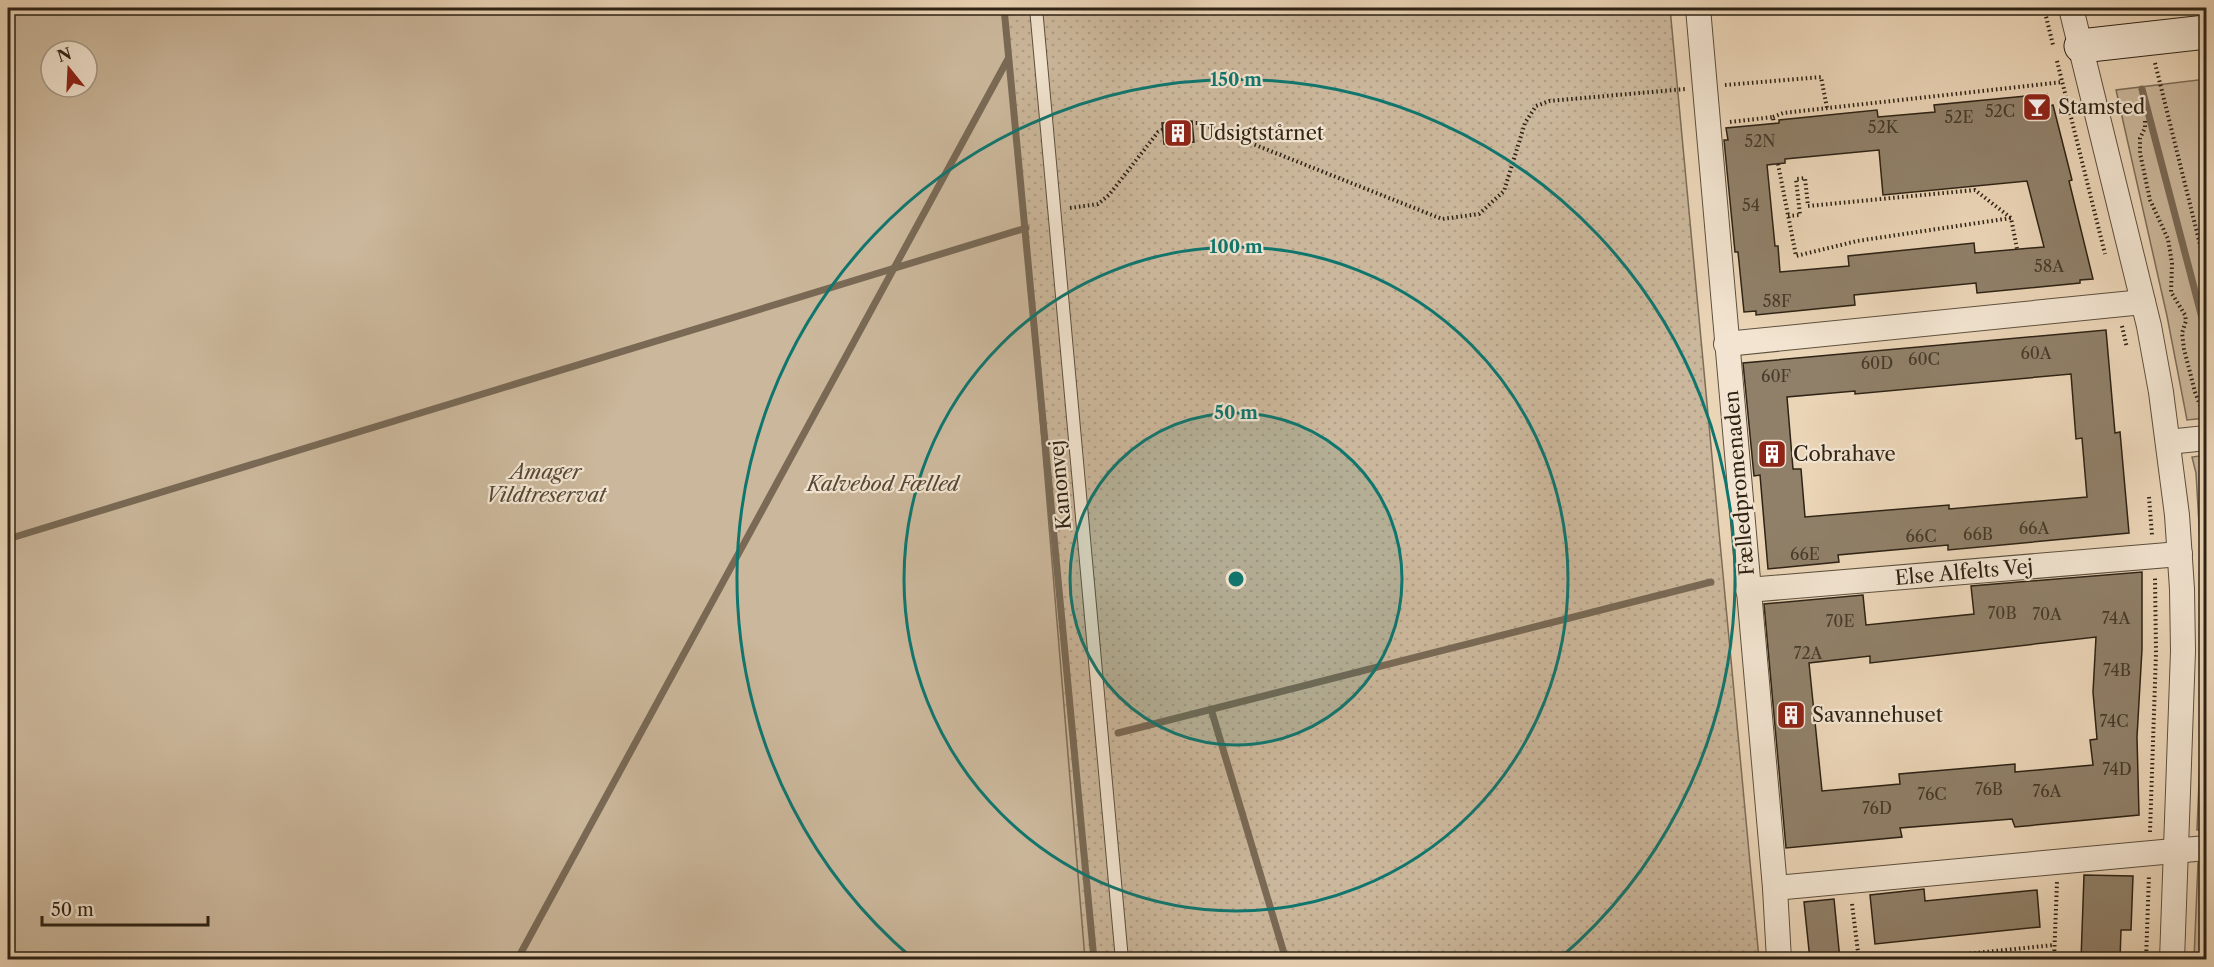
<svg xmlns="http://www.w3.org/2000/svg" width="2214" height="967" viewBox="0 0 2214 967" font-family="'Libre Caslon Text',serif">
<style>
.grass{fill:url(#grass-dots);stroke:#7c6d58;stroke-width:1.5;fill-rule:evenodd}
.park{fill:#cbb79b;stroke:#7c6d58;stroke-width:1.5;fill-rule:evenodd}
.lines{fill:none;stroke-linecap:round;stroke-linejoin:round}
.stream{stroke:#796955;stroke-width:7}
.building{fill:#908069;stroke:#2e2315;stroke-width:1.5;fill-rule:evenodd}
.lane-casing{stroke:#5d503e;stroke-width:14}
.street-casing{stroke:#5d503e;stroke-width:26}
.secondary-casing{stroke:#2e2315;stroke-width:35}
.path{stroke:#2e2315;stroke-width:4;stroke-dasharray:1.5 3;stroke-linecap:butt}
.lane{stroke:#f2e4d0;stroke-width:12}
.street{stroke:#f2e4d0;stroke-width:24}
.secondary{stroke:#f2e4d0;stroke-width:33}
.ring{fill:none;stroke:#0f766e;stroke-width:3}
.labels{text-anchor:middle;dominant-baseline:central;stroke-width:4.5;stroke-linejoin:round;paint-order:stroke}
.number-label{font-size:16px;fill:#463a2a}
.poi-label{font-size:20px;fill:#2e2315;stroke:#f2e4d0;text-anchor:start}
.park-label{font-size:20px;font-style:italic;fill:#554836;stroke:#f2e4d0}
.street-label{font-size:20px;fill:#2e2315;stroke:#f2e4d0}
.centre{fill:#0f766e;stroke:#f2e4d0;stroke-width:3}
.ring-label{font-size:18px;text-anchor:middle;font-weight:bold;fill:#0f766e;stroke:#f2e4d0;stroke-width:4.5;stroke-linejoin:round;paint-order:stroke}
</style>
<defs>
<pattern id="grass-dots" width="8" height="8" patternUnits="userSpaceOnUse" patternTransform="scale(1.5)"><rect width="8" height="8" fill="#cbb79b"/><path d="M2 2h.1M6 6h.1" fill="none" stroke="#af9d85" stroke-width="1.8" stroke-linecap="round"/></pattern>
</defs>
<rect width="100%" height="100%" fill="#ebd5b7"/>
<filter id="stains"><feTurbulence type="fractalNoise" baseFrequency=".00333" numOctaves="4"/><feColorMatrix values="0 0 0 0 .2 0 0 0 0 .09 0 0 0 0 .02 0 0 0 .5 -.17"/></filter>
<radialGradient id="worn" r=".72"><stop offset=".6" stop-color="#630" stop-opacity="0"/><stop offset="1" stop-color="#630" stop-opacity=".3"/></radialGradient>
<!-- grass -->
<path class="grass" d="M8 8H1670L1759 959H8ZM51 51H87V87H51Z"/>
<!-- park -->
<g class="park">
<path d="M8 8H1006L1085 959H8ZM51 51H87V87H51Z"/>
<polygon points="2206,79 2206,418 2187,420 2167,316 2116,90"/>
<polygon points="2206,455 2206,829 2197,830 2203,685 2203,593 2196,473 2192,457"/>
<polygon points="2206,862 2206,959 2194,959 2198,863"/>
</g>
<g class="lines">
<!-- stream -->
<g class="stream">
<polyline points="1004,8 1094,960"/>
<polyline points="2142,89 2206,333"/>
<polyline points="8,539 1026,228"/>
<polyline points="1211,709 1286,960"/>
<polyline points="1118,733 1711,582"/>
<polyline points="517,960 1008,59"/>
</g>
</g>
<!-- building -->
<g class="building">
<path d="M2047 94 2050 106 2053 105 2072 180 2069 181 2093 279 2080 280V283L1977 293 1976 283 1905 290 1854 295 1855 305 1756 315V311L1744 312 1738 252H1735L1724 140H1728L1726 128 1779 123V120L1877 110 1878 117 1935 112 1934 105ZM1879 150 1883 195 2027 181 2044 247 1975 253 1974 243 1848 256 1849 266 1780 272 1778 246H1775L1767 165 1785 163V159Z"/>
<polygon points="1192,121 1194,142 1164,144 1162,123"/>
<path d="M2106 330 2115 433 2120 432 2129 533 1948 550V545L1838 555 1839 562 1768 569 1760 475 1754 476 1743 363ZM2071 374 2076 439 2082 438 2087 497 1949 509V505L1805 517 1801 469H1793L1787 397 1855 391V394Z"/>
<path d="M2142 572V649L2137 737 2139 815 2015 827 2012 819 1900 828 1902 837 1786 848 1764 604 1863 595 1866 625 1974 614 1971 586ZM2096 637 2093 692 2097 739 2090 740 2093 765 2015 772V764L1899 774 1900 784 1822 791 1809 663 1870 656V663Z"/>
<polygon points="2084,875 2133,876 2131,930 2121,930 2120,960 2081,960"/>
<polygon points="1924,889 1925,901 2037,890 2040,927 1875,944 1870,895"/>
<polygon points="1834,899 1840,960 1810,960 1804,902"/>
</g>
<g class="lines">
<!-- lane casing -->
<g class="lane-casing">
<polyline id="lane" points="1036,8 1122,960"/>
</g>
<!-- street casing -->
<g class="street-casing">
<g id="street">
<polyline points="1698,8 1775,888 1779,960"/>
<polyline points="2071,8 2149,326 2161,392 2177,515 2182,589 2183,651 2172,960"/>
<polyline points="1726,344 2143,302"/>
<polyline points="2168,442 2206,438"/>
<polyline points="1748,590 2180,554"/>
<polyline points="1775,888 2206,848"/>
</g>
</g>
<!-- secondary casing -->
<g class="secondary-casing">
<polyline id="secondary" points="2081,46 2206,32"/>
</g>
<!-- path -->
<g class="path">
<polyline points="2044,8 2053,45"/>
<polyline points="2057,61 2105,254"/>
<polyline points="2155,63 2206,269"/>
<polyline points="1725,85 1821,77 1827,108"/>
<polyline points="1773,117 1783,113 2063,82"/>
<polyline points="2145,121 2145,128 2140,138 2140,153 2150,200 2168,239 2172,263 2171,292 2185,315 2186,321 2182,333 2184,349 2195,392 2205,418"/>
<polyline points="1730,122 1773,117 1774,124"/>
<polyline points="1778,164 1796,256 1857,241 2011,218 2017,249"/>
<polyline points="1070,208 1098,204 1109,195 1158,132 1178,123 1200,123 1442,219 1479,214 1504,191 1525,123 1536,106 1549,101 1685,89"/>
<polyline points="1788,216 1800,215 1796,179 1805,178 1808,206 1975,190 2011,218"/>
<polyline points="2122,326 2127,348"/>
<polyline points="2149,497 2152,535"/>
<polyline points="2150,832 2156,653 2155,578"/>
<polyline points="1852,904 1859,960"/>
<polyline points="1907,960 2054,945"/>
<polyline points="2054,960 2057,882"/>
<polyline points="2146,960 2149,875"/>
</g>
<!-- lane -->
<use href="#lane" class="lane"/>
<!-- street -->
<use href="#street" class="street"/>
<!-- secondary -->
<use href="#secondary" class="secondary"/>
</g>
<!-- distance rings -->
<circle cx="1236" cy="579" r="166" fill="#0f766e" fill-opacity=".12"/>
<g class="ring">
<circle cx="1236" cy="579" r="166"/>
<circle cx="1236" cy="579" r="332"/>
<path d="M912 958A499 499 0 1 1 1560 958"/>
</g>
<!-- icons -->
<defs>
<g id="bar-square" transform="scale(1.5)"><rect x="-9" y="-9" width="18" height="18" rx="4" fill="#8f2418" stroke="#f2e4d0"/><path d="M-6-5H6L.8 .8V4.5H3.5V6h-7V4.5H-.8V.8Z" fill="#fff"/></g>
<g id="building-square" transform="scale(1.5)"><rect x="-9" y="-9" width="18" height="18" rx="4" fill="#8f2418" stroke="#f2e4d0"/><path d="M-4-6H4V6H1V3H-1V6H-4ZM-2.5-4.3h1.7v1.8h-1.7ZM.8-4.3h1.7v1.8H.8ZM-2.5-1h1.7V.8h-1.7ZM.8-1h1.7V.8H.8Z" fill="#fff"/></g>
</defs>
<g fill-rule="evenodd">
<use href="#bar-square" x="2037" y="107"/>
<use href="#building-square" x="1178" y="133"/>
<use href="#building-square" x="1772" y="454"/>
<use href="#building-square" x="1791" y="715"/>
</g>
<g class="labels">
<!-- number labels -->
<g class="number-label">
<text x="2000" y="111">52C</text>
<text x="1959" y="117">52E</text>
<text x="1883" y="127">52K</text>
<text x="1760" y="141">52N</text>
<text x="1751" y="205">54</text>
<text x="2049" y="266">58A</text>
<text x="1777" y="301">58F</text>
<text x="2036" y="353">60A</text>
<text x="1924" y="359">60C</text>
<text x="1877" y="363">60D</text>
<text x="1776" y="376">60F</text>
<text x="2034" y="528">66A</text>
<text x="1978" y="534">66B</text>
<text x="1921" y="536">66C</text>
<text x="1805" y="554">66E</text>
<text x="2002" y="613">70B</text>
<text x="2047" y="614">70A</text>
<text x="2116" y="618">74A</text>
<text x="1840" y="621">70E</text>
<text x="1808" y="653">72A</text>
<text x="2117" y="670">74B</text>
<text x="2114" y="721">74C</text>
<text x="2117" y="769">74D</text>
<text x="1989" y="789">76B</text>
<text x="2047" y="791">76A</text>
<text x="1932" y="794">76C</text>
<text x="1877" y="808">76D</text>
</g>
<!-- poi labels -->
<g class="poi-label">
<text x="2058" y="107">Stamsted</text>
<text x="1199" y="133">Udsigtstårnet</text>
<text x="1793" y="454">Cobrahave</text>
<text x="1812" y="715">Savannehuset</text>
</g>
<!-- park labels -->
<g class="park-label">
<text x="546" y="472">Amager<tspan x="546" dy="23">Vildtreservat</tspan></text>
<text x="883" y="484">Kalvebod Fælled</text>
</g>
<!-- street labels -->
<g class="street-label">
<text transform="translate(1739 483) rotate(-95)">Fælledpromenaden</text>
<text transform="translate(1060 485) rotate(-95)">Kanonvej</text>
<text transform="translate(1964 572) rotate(-5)">Else Alfelts Vej</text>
</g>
</g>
<circle cx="1236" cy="579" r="9" class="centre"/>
<g class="ring-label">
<text x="1236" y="86">150 m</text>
<text x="1236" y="253">100 m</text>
<text x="1236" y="419">50 m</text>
</g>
<!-- margin -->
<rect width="2214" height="967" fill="none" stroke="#ebd5b7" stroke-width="30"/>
<rect x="9" y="9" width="2196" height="949" fill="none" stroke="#2e2315" stroke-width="3"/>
<rect x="15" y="15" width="2184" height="937" fill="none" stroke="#2e2315" stroke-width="1.5"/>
<!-- north arrow -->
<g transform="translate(69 69) rotate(342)"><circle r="28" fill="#f2e4d0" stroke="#a49785" stroke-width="1.5"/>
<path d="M0-4.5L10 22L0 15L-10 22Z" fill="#8f2418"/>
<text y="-9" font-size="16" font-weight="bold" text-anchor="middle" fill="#2e2315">N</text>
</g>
<!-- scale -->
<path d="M42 916v9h166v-9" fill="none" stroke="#2e2315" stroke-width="3"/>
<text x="51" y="916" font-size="18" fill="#2e2315" stroke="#f2e4d0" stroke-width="4.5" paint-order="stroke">50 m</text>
<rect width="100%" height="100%" filter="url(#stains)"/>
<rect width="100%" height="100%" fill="url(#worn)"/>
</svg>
